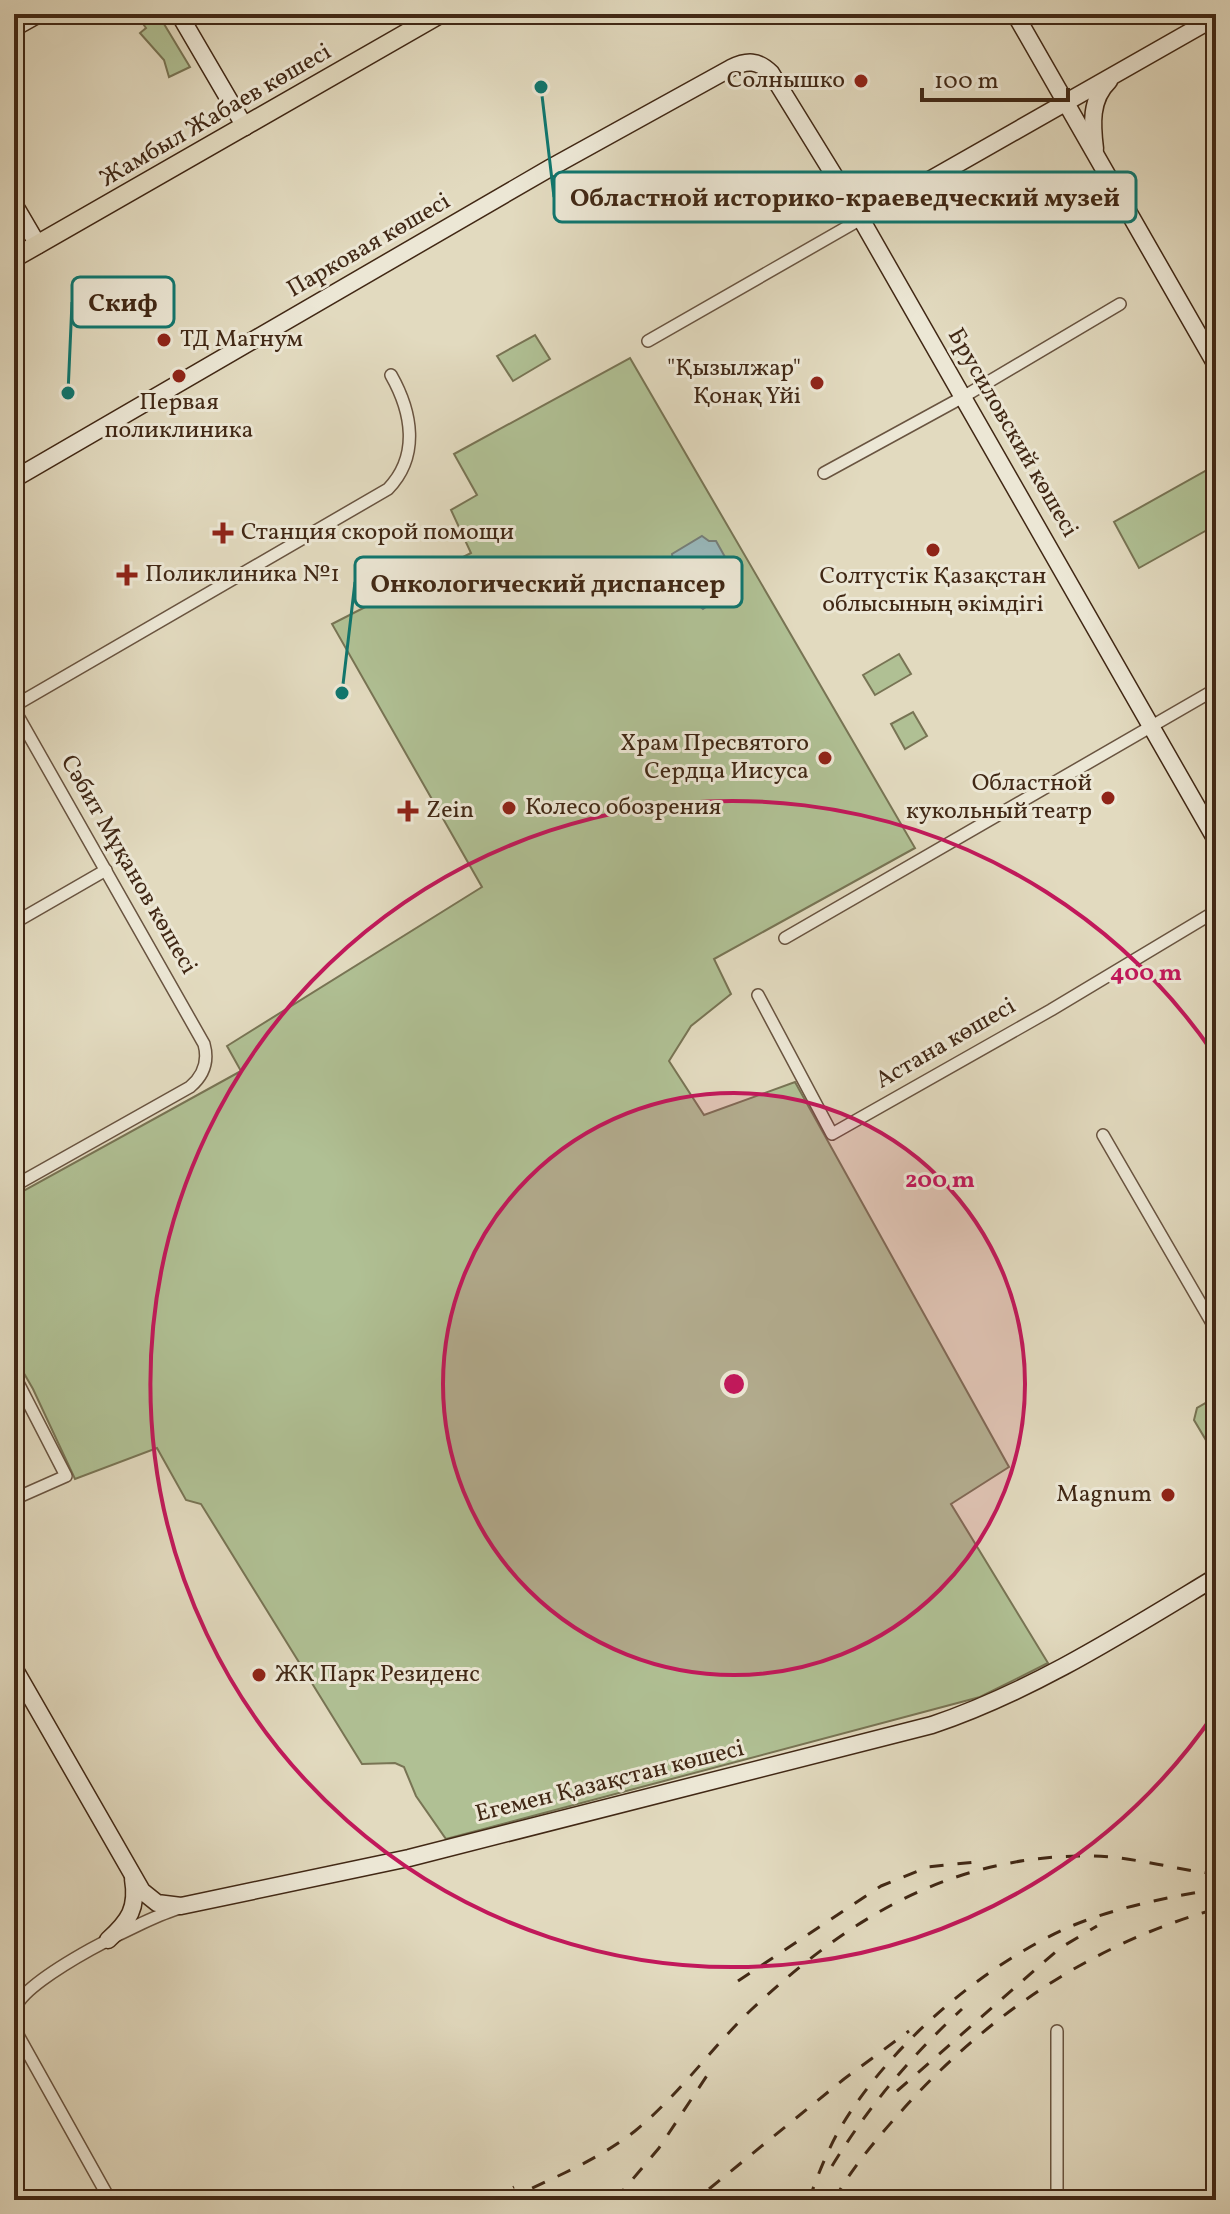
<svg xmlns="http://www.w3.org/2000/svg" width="1230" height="2214" viewBox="0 0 1230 2214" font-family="Vollkorn,serif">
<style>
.green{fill:#b0c094;stroke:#787454;stroke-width:2}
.water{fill:#98b8bb;stroke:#757e79;stroke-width:2}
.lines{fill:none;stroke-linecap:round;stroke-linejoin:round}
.street-casing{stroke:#695440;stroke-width:14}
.secondary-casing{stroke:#412815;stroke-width:19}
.primary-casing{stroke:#412815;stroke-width:21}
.street{stroke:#ece7d5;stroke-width:11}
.secondary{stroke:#ece7d5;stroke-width:16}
.primary{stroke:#e2dabf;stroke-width:18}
.rail{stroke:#412815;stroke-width:3;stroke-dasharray:14 14;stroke-linecap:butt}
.ring{fill:none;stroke:#c2185b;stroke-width:4}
.poi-dot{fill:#8f2418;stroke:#ece7d5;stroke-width:3}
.labels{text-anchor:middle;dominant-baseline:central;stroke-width:6;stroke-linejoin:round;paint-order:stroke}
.poi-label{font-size:24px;fill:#412815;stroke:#ece7d5;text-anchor:start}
.street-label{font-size:24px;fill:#412815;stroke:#ece7d5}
.centre{fill:#c2185b;stroke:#ece7d5;stroke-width:4}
.ring-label{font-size:24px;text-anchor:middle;font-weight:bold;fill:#c2185b;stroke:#ece7d5;stroke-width:6;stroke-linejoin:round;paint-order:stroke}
.leader{fill:none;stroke:#0f766e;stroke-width:3}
.callout-dot{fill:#0f766e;stroke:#ece7d5;stroke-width:3}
.callout{fill:#ece7d5;stroke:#0f766e;stroke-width:3}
.callout-label{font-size:26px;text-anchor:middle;font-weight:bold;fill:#412815}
</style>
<rect width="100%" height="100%" fill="#e2dabf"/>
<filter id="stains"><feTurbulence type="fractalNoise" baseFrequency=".0025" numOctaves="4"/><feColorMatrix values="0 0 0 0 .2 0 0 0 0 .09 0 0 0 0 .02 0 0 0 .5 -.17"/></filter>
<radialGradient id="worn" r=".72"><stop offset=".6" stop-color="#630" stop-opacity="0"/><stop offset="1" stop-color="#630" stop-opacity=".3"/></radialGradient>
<!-- green -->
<g class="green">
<polygon points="136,14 158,14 190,67 169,77 164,60 140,33 146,28"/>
<polygon points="535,335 550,359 513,381 497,356"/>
<polygon points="630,358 915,848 714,959 731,994 691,1026 669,1061 704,1115 795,1082 1009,1467 951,1504 1048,1663 980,1697 446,1839 416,1796 404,1767 395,1763 362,1764 201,1504 186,1500 157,1448 75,1479 33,1389 14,1356 14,1196 241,1071 227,1046 482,887 332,624 471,553 451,510 477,495 454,454"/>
<polygon points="1216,465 1216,525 1139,568 1114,522"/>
<polygon points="899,654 911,674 875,695 863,675"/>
<polygon points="913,712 927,736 905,749 891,724"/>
<polygon points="1216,1397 1216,1457 1194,1420 1197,1408"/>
</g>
<!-- water -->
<polygon class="water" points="702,536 709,541 716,541 734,573 729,581 731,589 703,609 698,605 688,605 668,568 673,562 672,554"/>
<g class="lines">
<!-- street casing -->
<g class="street-casing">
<g id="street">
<polyline points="648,341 861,219"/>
<polyline points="824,473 963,397 1120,304"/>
<path d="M14 706 388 489C420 456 412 412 391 375"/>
<path d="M14 709 204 1044C209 1062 203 1076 190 1087L14 1186"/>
<polyline points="14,923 106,870"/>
<polyline points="785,938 1216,689"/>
<polyline points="758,995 832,1134 1051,1010 1216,911"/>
<polyline points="1103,1135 1216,1330"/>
<polyline points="14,1375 66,1476 14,1499"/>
<polyline points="1216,2095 1216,2171"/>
<path d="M110 2200 19 2037C15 2028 12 2017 16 2007 27 1977 148 1917 180 1908"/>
<polyline points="1057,2200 1057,2031"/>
</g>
</g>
<!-- secondary casing -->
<g class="secondary-casing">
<g id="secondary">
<polyline points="179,14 245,127"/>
<polyline points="1015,14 1216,365"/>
<polyline points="14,28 39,14"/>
<path d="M1095 149C1092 125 1090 99 1109 81"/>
<polyline points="14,204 38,245"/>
<polyline points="861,219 1216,17"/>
<path d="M14 479 550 168 731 68C747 60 758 60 771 73L861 219 1216 840"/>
<path d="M14 1668 142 1891 157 1903 181 1906 409 1858 932 1725C1033 1691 1125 1632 1216 1577"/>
<path d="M108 1940C129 1921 138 1908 133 1879"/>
</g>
</g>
<!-- primary casing -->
<g class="primary-casing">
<polyline id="primary" points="14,258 440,14"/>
</g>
<!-- street -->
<use href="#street" class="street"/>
<!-- secondary -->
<use href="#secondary" class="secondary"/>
<!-- primary -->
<use href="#primary" class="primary"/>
<!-- rail -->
<g class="rail">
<polyline points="738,1981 881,1886 928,1867 975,1862"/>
<polyline points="897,2091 1060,1948 1097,1926"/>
<path d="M832 2166C868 2107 911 2056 962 2009"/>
<polyline points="709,2189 844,2079 909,2031"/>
<polyline points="488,2200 514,2187"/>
<path d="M507 2200C550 2179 597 2161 635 2131 680 2094 712 2047 752 2009 847 1920 945 1859 1078 1856 1125 1854 1170 1869 1216 1874"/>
<polyline points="615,2200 659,2148 714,2065"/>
<path d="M809 2200C817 2177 826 2154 838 2132 886 2048 984 1963 1074 1925 1118 1907 1169 1897 1216 1889"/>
<path d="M834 2200C853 2166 879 2136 905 2107 989 2014 1094 1943 1216 1909"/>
</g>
</g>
<!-- distance rings -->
<circle cx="734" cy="1384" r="291" fill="#c2185b" fill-opacity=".12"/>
<g class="ring">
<circle cx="734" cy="1384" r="291"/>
<path d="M1214 1714A583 583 0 1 1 1214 1054"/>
</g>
<!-- markers -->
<g class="poi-dot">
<circle cx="861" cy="81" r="8"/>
<circle cx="164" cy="340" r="8"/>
<circle cx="179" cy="376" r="8"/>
<circle cx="817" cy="383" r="8"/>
<path d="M219 521h8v8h8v8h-8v8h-8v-8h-8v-8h8z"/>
<circle cx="933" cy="550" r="8"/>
<path d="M123 563h8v8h8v8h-8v8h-8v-8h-8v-8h8z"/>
<circle cx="825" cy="758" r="8"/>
<circle cx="1108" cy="798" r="8"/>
<circle cx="509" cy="808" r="8"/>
<path d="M404 799h8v8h8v8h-8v8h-8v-8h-8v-8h8z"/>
<circle cx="1168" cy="1495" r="8"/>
<circle cx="259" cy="1675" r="8"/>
</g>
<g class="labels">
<!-- poi labels -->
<g class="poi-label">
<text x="845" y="81" text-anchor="end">Солнышко</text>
<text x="180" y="340">ТД Магнум</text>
<text x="801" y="369" text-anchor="end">"Қызылжар"<tspan x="801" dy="28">Қонақ Үйі</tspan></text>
<text x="179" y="403" text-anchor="middle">Первая<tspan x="179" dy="28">поликлиника</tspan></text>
<text x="241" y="533">Станция скорой помощи</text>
<text x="145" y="575">Поликлиника №1</text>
<text x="933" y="577" text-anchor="middle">Солтүстік Қазақстан<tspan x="933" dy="28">облысының әкімдігі</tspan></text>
<text x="809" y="744" text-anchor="end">Храм Пресвятого<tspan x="809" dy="28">Сердца Иисуса</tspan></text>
<text x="1092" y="784" text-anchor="end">Областной<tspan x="1092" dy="28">кукольный театр</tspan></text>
<text x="525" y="808">Колесо обозрения</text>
<text x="426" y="811">Zein</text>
<text x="1152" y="1495" text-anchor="end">Magnum</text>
<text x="275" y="1675">ЖК Парк Резиденс</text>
</g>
<!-- street labels -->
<g class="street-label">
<text transform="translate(216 116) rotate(-30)">Жамбыл Жабаев көшесі</text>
<text transform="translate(369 246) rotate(-30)">Парковая көшесі</text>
<text transform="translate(1012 433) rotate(60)">Брусиловский көшесі</text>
<text transform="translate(128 865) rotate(60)">Сәбит Мұқанов көшесі</text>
<text transform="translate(946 1044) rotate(-30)">Астана көшесі</text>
<text transform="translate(610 1782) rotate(-14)">Егемен Қазақстан көшесі</text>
</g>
</g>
<circle cx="734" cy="1384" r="12" class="centre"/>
<g class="ring-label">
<text x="1146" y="980">400 m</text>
<text x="940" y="1187">200 m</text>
</g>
<!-- callouts -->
<path class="leader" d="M541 87L554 197M68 393L72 302M342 693L355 582"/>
<g class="callout-dot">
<circle cx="541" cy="87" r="8"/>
<circle cx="68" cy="393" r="8"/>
<circle cx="342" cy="693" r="8"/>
</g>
<g class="callout">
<rect x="554" y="172" width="582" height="50" rx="8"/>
<rect x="72" y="277" width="102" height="50" rx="8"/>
<rect x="355" y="557" width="387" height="50" rx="8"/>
</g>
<g class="callout-label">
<text x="845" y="206">Oбластной историко-краеведческий музей</text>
<text x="123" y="311">Скиф</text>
<text x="548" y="592">Онкологический диспансер</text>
</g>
<!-- margin -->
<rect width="1230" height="2214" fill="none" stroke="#e2dabf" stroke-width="48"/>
<rect x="16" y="16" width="1198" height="2182" fill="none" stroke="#412815" stroke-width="4"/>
<rect x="24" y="24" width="1182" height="2166" fill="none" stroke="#412815" stroke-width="2"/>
<!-- scale -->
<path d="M922 88v12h146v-12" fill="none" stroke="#412815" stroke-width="4"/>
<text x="934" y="88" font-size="24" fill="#412815" stroke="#ece7d5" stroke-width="6" paint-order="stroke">100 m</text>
<rect width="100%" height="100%" filter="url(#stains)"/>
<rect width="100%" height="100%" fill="url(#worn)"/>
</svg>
